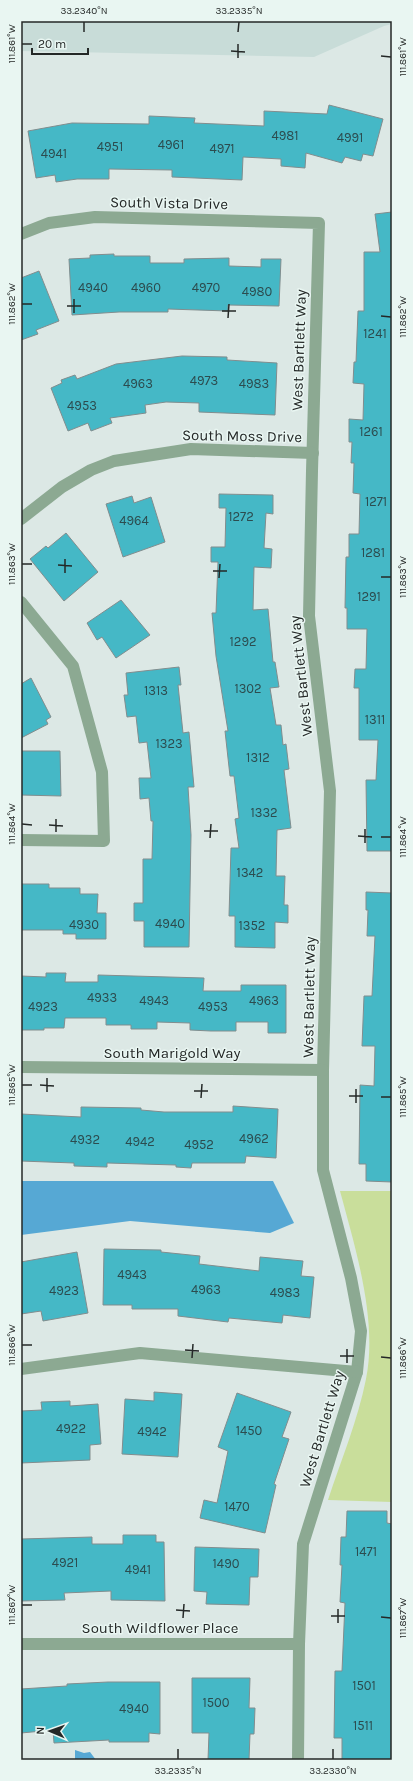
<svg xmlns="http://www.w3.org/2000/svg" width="413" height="1781" viewBox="0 0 413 1781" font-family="Karla,sans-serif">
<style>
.built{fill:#c8dcd8}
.green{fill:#c9de9b}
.water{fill:#56a8d4}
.building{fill:#45b8c6;stroke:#818d8e}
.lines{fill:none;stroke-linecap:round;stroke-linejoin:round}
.street{stroke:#8ca992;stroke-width:12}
.ticks{fill:none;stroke:#242827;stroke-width:1.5}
.labels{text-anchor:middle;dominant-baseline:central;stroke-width:3;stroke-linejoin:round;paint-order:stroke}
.number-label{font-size:13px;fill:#2c4c4f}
.street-label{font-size:15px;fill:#242827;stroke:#e9f6f2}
.neatline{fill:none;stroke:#242827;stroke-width:1.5}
.ticks-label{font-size:10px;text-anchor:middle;fill:#242827}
</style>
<rect width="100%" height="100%" fill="#dce8e5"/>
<!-- built -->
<polygon class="built" points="21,21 392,21 392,24 384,26 314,57 21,51"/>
<!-- green -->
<path class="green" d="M340 1191H392V1502L328 1500C341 1460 358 1420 366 1379 378 1320 355 1247 340 1191Z"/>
<!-- water -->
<g class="water">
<polygon points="21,1181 273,1181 294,1223 270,1233 130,1221 21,1235"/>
<polygon points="75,1750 84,1753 90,1752 96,1760 75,1760"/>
</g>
<!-- building -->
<g class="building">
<polygon points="329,105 383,119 373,156 363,154 361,161 345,157 342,163 306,153 305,168 281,166 281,159 243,157 242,180 172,177 172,170 109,169 109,179 77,179 56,182 55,175 36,178 28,131 72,123 149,124 149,116 195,118 194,123 264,126 264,111 327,114"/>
<polygon points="392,212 392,851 367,851 366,780 376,780 378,740 359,740 359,688 354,688 355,669 366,669 367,629 347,629 347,608 345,608 346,557 349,557 349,534 359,534 360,494 353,493 354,463 351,463 352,442 349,442 349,419 363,420 364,384 353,383 354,362 356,362 358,311 364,311 364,252 380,252 375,214"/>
<polygon points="114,254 114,256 150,256 150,263 184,263 184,259 229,258 229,266 261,267 261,259 281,259 279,306 228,305 228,311 168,309 168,312 119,312 72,315 69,259 90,258 90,255"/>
<polygon points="39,271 59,321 36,330 38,334 21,340 21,278"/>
<polygon points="182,356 227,357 227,360 277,363 275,415 199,412 199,403 166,402 145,405 146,413 110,418 112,423 91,431 88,423 68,431 51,388 62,383 61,380 75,375 77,379 116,364"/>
<polygon points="219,494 273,495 273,514 266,513 264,548 272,549 271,568 254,567 253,610 268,609 273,662 275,662 279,687 270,688 276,725 281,725 283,745 286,744 289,769 284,770 291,828 277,830 276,876 285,876 284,905 288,905 288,923 275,922 275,948 235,947 235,916 229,916 231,848 239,848 235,819 239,818 234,776 230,776 225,731 228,731 216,656 212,613 216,613 218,562 211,562 211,547 225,547 226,508 219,508"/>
<polygon points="132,496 134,503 151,497 165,542 123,557 106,504"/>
<polygon points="66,533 98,572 64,601 30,559 46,546 48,548"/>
<polygon points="121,600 150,635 116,658 102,637 97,640 87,623"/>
<polygon points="179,667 181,685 178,685 183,733 189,732 194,787 188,787 191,835 189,947 144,947 144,921 134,921 134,903 143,903 143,859 152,859 153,821 151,821 149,798 140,799 139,778 151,778 147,742 139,743 136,716 127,717 124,695 128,695 126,673"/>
<polygon points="31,678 51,717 46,720 48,724 21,738 21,684"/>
<polygon points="21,751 60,751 61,796 21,795"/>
<polygon points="21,884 49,884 49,888 80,888 80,894 98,894 97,913 106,913 106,939 76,939 76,934 63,934 63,930 21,930"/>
<polygon points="366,892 392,893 392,1182 366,1181 366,1164 359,1164 360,1085 374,1086 375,1046 362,1046 364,996 372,996 375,936 367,936 368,910 366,910"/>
<polygon points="46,973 66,973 65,982 98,982 98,975 204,978 203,991 241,991 241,985 286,985 286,1033 268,1033 268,1022 236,1022 236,1031 211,1031 190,1030 190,1023 157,1022 157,1029 131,1029 131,1025 106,1025 106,1018 65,1018 64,1028 44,1028 44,1030 21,1030 21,976 46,977"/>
<polygon points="233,1106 278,1109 276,1158 246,1156 245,1163 192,1163 191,1168 176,1167 176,1165 107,1163 107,1167 74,1166 74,1163 21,1161 21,1114 81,1117 81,1107 141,1108 141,1110 164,1112 233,1112"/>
<polygon points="104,1249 161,1250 161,1252 200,1256 199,1264 259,1271 260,1257 303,1261 301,1276 314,1277 310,1318 283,1315 282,1323 229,1318 228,1322 178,1316 178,1309 132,1309 132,1305 103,1305"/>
<polygon points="77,1252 88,1313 43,1321 41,1311 21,1314 21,1262"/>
<polygon points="154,1392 182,1394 178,1457 122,1454 125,1399 154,1401"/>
<polygon points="237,1393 291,1412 282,1437 289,1439 274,1484 276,1485 265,1533 200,1518 204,1500 217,1503 228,1451 218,1447"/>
<polygon points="70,1401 70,1406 98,1404 101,1444 90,1445 90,1460 21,1463 21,1411 42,1410 41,1402"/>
<polygon points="347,1511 387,1511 387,1523 392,1524 391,1760 342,1760 342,1738 334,1738 335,1671 342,1671 345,1603 340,1602 342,1565 340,1565 341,1537 346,1537"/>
<polygon points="123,1535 156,1535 156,1542 164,1542 165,1601 111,1600 111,1591 64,1593 65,1600 21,1601 21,1539 92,1537 92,1544 123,1544"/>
<polygon points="195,1547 259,1549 258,1577 250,1577 249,1605 206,1604 207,1592 194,1591"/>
<polygon points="192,1678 250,1678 249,1708 255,1708 254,1734 250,1734 249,1760 208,1760 209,1733 192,1733"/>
<polygon points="108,1682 160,1682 160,1734 149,1733 149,1742 109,1742 109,1740 54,1743 53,1730 21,1733 21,1689 67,1686 67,1684"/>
</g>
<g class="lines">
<!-- street -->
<g class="street">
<polyline points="21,234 49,223 95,217 319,223 312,471 309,616 330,791 323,1070 323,1170 351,1278 361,1331 357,1372 303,1544 299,1644 298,1760"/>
<polyline points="21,519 62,487 91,470 114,461 191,449 313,453"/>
<polyline points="21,602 73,666 102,772 104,841 21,840"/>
<polyline points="21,1067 323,1070"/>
<polyline points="21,1369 140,1353 357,1372"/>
<polyline points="21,1644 299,1644"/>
</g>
</g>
<!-- ticks -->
<path class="ticks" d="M84 32V22M238 32 239 22M22 44H32M231 51 245 52M381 56 391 57M238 58V44M22 304H32M67 306H81M222 311H236M74 313V299M381 316 391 317M228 318 229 304M22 564H32M58 565 72 566M213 571H227M65 573V559M381 577H391M219 578 220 564M22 824 32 825M49 825 63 826M204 831H218M56 832V819M358 836 372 837M381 837H391M210 838 211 824M365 843V829M22 1085H32M40 1085 54 1086M194 1091H208M47 1092V1078M349 1096H363M381 1097H391M201 1098 202 1084M356 1103V1089M22 1345H32M185 1350 199 1351M340 1356H354M381 1357 391 1358M192 1358 193 1344M347 1363V1349M22 1605H32M176 1610 190 1611M331 1616H345M381 1617 391 1618M183 1618 184 1604M338 1623V1609M178 1759V1749M333 1759V1749"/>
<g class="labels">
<!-- number labels -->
<g class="number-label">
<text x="285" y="135">4981</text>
<text x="350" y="137">4991</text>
<text x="171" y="144">4961</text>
<text x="110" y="146">4951</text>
<text x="222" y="148">4971</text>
<text x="54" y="153">4941</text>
<text x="93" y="287">4940</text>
<text x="146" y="287">4960</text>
<text x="206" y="287">4970</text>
<text x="257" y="291">4980</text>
<text x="375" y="333">1241</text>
<text x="204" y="380">4973</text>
<text x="138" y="383">4963</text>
<text x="254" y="383">4983</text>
<text x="82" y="405">4953</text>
<text x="371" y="431">1261</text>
<text x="376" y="501">1271</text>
<text x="241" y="516">1272</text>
<text x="134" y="520">4964</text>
<text x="373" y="552">1281</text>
<text x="369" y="596">1291</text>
<text x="243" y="641">1292</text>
<text x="248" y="688">1302</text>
<text x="156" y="690">1313</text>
<text x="375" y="719">1311</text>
<text x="169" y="743">1323</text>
<text x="258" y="757">1312</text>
<text x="264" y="812">1332</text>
<text x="250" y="872">1342</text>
<text x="170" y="923">4940</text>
<text x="84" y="924">4930</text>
<text x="252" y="925">1352</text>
<text x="102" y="997">4933</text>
<text x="154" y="1000">4943</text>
<text x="264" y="1000">4963</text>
<text x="43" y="1006">4923</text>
<text x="213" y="1006">4953</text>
<text x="254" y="1138">4962</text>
<text x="85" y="1139">4932</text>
<text x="140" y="1141">4942</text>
<text x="199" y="1144">4952</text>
<text x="132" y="1274">4943</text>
<text x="206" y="1289">4963</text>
<text x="64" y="1290">4923</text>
<text x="285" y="1292">4983</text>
<text x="71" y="1428">4922</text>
<text x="249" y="1430">1450</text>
<text x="152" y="1431">4942</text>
<text x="237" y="1506">1470</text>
<text x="366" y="1551">1471</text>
<text x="65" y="1562">4921</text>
<text x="226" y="1563">1490</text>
<text x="138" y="1569">4941</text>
<text x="364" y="1685">1501</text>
<text x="216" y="1702">1500</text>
<text x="134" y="1708">4940</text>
<text x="363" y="1725">1511</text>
</g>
<!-- street labels -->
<g class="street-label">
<text transform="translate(169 203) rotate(1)">South Vista Drive</text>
<text transform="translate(299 350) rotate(-88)">West Bartlett Way</text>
<text transform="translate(242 436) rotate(1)">South Moss Drive</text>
<text transform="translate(301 676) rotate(-96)">West Bartlett Way</text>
<text transform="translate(309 997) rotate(-89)">West Bartlett Way</text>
<text x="172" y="1053">South Marigold Way</text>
<text transform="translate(322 1429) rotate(-73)">West Bartlett Way</text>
<text x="160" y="1628">South Wildflower Place</text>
</g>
</g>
<!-- border -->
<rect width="413" height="1781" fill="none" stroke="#e9f6f2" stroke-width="44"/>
<!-- north arrow -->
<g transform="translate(50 1731) rotate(272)" stroke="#e9f6f2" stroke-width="3" paint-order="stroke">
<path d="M0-3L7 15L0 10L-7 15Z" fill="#242827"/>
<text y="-6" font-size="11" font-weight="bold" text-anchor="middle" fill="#242827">N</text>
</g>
<!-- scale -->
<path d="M32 48v6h56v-6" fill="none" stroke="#242827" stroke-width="2"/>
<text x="38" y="48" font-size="12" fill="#242827" stroke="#e9f6f2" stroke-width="3" paint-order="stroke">20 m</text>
<rect x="22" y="22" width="369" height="1737" class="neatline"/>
<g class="ticks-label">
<text x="84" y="14">33.2340°N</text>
<text x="239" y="14">33.2335°N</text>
<text transform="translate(11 44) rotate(-90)" y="4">111.861°W</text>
<text transform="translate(402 57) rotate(-90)" y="4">111.861°W</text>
<text transform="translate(11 304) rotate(-90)" y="4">111.862°W</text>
<text transform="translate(402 317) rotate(-90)" y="4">111.862°W</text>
<text transform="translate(11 564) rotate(-90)" y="4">111.863°W</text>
<text transform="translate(402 577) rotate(-90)" y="4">111.863°W</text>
<text transform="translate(11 824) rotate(-90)" y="4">111.864°W</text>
<text transform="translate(402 837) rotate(-90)" y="4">111.864°W</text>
<text transform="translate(11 1085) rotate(-90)" y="4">111.865°W</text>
<text transform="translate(402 1097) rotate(-90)" y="4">111.865°W</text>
<text transform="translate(11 1345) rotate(-90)" y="4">111.866°W</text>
<text transform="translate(402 1358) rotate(-90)" y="4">111.866°W</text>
<text transform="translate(11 1605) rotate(-90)" y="4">111.867°W</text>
<text transform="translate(402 1618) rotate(-90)" y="4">111.867°W</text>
<text x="178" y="1774">33.2335°N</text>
<text x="333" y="1774">33.2330°N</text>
</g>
</svg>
